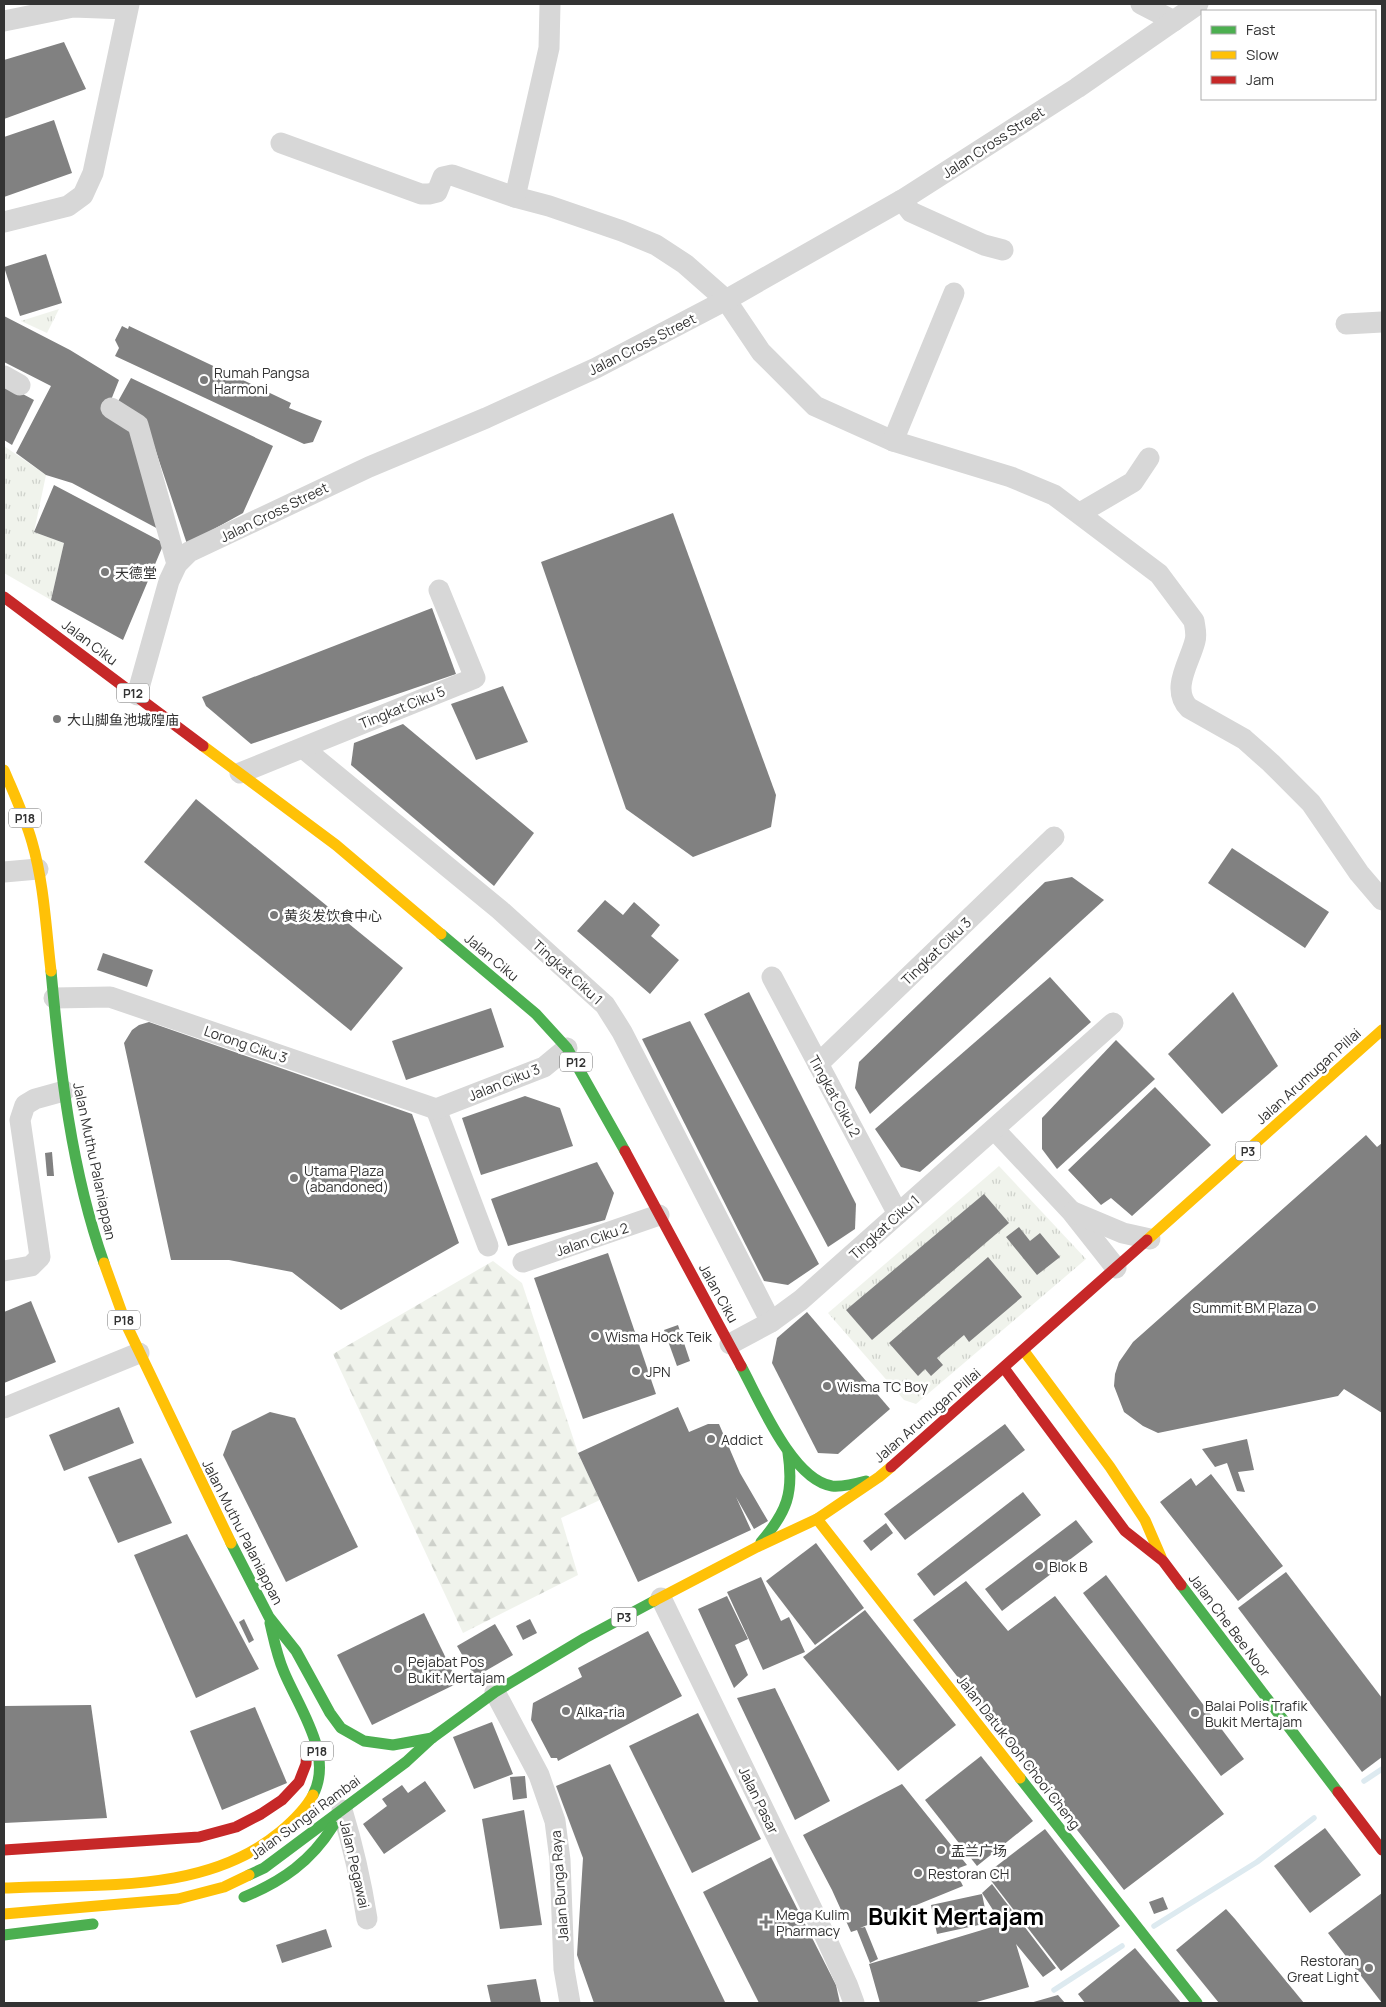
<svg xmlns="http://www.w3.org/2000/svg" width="1386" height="2007" viewBox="0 0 1386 2007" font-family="Manrope,'Noto Sans SC',sans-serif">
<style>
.grass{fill:url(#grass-tufts)}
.forest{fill:url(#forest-firs)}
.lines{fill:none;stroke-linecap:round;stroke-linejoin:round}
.stream{stroke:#ddeaf0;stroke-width:5.5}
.building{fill:#818181;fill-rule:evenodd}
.street{stroke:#d7d7d7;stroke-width:21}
.fast{stroke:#4caf50;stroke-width:11}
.slow{stroke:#ffc107;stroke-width:11}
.jam{stroke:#c62828;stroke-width:11}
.poi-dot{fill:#7a7a7a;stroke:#fff;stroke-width:2}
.labels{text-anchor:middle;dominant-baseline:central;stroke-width:5;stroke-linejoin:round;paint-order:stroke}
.shield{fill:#fff;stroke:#707070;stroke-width:1}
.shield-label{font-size:12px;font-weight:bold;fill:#333}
.street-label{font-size:14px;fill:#333;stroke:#fff}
.poi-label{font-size:14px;fill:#333;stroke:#fff;text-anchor:start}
.town-label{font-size:24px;font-weight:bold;fill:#000;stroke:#fff}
</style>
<defs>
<pattern id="grass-tufts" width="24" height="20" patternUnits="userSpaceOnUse" patternTransform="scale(1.25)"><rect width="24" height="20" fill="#f0f3ec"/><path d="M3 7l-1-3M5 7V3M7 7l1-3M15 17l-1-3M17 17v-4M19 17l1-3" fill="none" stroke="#ced1cb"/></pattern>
<pattern id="forest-firs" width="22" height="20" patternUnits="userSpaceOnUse" patternTransform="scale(1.25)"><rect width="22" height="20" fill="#f0f3ec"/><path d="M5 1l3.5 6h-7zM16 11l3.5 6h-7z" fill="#ced1cb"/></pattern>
</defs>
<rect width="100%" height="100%" fill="#fff"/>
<!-- grass -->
<g class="grass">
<polygon points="59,309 47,333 21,321"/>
<polygon points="4,446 46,475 34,532 64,543 51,600 4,573"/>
<polygon points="999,1166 1086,1259 916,1404 904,1400 828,1313"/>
</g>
<!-- forest -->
<polygon class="forest" points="493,1261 522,1283 578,1453 600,1500 561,1518 578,1575 463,1633 333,1354"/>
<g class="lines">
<!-- stream -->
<g class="stream">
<polyline points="1364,1781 1382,1769"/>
<polyline points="1154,1926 1257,1862 1314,1818"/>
<polyline points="1054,1990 1122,1946"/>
</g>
</g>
<!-- building -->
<g class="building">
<polygon points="64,42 86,89 4,119 4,60"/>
<polygon points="54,120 72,173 4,197 4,137"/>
<polygon points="46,254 62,303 20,316 4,267"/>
<polygon points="4,316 70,350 119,380 105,415 130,429 162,531 72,483 46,475 16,453 51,386 4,362"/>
<polygon points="122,326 128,329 129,326 291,403 289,408 322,421 313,442 304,444 115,356 119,348 115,340"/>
<polygon points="131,378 273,446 243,513 187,544 145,419 116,405"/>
<polygon points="4,384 34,400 12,445 4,440"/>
<polygon points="54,485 164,543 123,640 51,600 64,543 34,532"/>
<polygon points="673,513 776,795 771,827 693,857 626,809 541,562"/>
<polygon points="432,608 456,674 251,744 206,706 202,697"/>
<polygon points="503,686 528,742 476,760 451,704"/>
<polygon points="403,724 534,833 494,886 351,765 354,743"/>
<polygon points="196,799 403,968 351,1031 144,862"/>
<polygon points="1232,848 1329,912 1305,948 1208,883"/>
<polygon points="1072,877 1104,900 870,1114 855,1088 859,1062 1045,882"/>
<polygon points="605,900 623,915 634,902 660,925 651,936 679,960 650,994 577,931"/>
<polygon points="103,953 153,970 147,987 97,970"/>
<polygon points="1050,977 1091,1022 920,1172 901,1167 875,1129"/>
<polygon points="749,992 856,1204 855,1229 828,1247 704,1014"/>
<polygon points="1233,992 1278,1066 1222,1114 1168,1054"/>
<polygon points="491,1008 504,1047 406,1080 392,1041"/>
<polygon points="690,1021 819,1264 788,1285 764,1281 642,1039"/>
<polygon points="149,1022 412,1114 459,1243 341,1310 292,1272 229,1260 171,1260 124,1043 132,1030 139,1025"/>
<polygon points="1116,1040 1155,1079 1057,1169 1042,1149 1042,1118"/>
<polygon points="1155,1087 1211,1145 1132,1216 1111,1198 1101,1205 1068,1170"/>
<polygon points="525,1096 560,1108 573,1146 481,1175 462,1118"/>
<polygon points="1366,1135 1377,1147 1382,1143 1382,1413 1344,1389 1338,1396 1158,1433 1143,1426 1124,1412 1114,1386 1115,1374 1119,1362 1133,1342"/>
<polygon points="52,1152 54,1176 47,1176 45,1153"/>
<polygon points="597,1162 614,1193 605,1220 508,1246 491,1199"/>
<polygon points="984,1194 1009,1223 872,1340 846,1310"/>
<polygon points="1019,1227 1030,1241 1040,1233 1060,1257 1037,1275 1006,1237"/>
<polygon points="608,1253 656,1394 583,1419 534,1278"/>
<polygon points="988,1257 1022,1297 969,1342 964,1335 937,1358 943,1365 931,1376 925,1369 918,1376 889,1343"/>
<polygon points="31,1301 56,1362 4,1383 4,1312"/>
<polygon points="807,1312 890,1409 838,1454 818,1453 772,1363 777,1338"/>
<polygon points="678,1325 690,1361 677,1366 664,1330"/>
<polygon points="119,1407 134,1443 64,1471 49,1435"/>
<polygon points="678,1407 689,1432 708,1424 719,1424 740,1473 768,1521 754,1529 736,1497 751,1530 638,1582 578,1453"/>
<polygon points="270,1412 295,1418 358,1547 286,1582 223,1455 232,1431"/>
<polygon points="1005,1424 1025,1450 905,1540 884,1514"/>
<polygon points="1247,1439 1254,1470 1238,1472 1245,1492 1237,1491 1227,1463 1215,1467 1202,1449"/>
<polygon points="141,1458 172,1523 118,1543 88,1477"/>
<polygon points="1211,1474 1283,1566 1238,1601 1160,1502 1191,1478 1196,1486"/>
<polygon points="1023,1492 1041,1515 934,1596 917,1574"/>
<polygon points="1076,1520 1093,1542 1002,1611 985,1589"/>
<polygon points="886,1523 893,1533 871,1551 863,1541"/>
<polygon points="187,1534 259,1669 196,1698 134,1555"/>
<polygon points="816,1543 864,1608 815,1645 766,1581"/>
<polygon points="1286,1572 1382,1698 1382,1757 1362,1772 1238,1608"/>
<polygon points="1106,1575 1244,1759 1221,1776 1083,1593"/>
<polygon points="761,1577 781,1621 789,1617 805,1652 763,1670 727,1592"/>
<polygon points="966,1581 1008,1631 1055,1596 1224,1814 1124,1890 913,1620"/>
<polygon points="727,1596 748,1639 735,1645 748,1675 734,1688 698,1609"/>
<polygon points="865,1610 956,1725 898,1771 803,1657"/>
<polygon points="424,1613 458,1683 372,1725 337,1655"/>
<polygon points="244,1619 254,1640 249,1643 239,1622"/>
<polygon points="530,1619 537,1633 523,1640 516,1626"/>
<polygon points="495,1624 513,1655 475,1677 457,1646"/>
<polygon points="648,1631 682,1696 558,1761 557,1758 551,1758 531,1720 533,1703 582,1677 578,1668"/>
<polygon points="775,1688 830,1801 795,1820 737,1698"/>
<polygon points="91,1705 107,1818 4,1823 4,1706"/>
<polygon points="255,1707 287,1783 222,1810 190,1731"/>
<polygon points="698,1713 761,1839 692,1873 629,1746"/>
<polygon points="492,1722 513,1774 474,1789 453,1737"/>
<polygon points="981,1756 1033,1821 977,1866 925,1800"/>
<polygon points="610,1764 725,2002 594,2003 577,1955 583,1858 556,1786"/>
<polygon points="525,1776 527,1798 513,1800 510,1777"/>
<polygon points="425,1781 446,1811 384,1854 363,1824 387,1806 382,1799 402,1785 408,1793"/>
<polygon points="902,1784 967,1865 959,1868 962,1874 958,1876 963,1886 860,1928 865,1927 878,1959 870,1963 857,1930 851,1932 832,1890 803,1835"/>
<polygon points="524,1810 542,1925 500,1929 482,1819"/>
<polygon points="1325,1828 1361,1875 1310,1913 1274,1866"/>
<polygon points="1045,1829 1120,1926 1061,1971 986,1874"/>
<polygon points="771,1857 836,1985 840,2003 759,2003 703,1892"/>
<polygon points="992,1884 1056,1968 1043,1977 1016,1944 1029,1987 973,2003 880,2003 869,1964 1002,1924 982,1893"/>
<polygon points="1382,1893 1382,2003 1328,1933"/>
<path d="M982 1894 988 1923 937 1934 931 1905ZM958 1910 960 1919 952 1920 950 1912Z"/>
<polygon points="1163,1897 1168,1909 1154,1914 1149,1902"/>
<polygon points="1226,1909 1235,1919 1304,2003 1219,2003 1193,1971 1176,1950"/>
<polygon points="326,1929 332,1947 282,1963 276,1945"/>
<polygon points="1135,1948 1181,2003 1085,2003 1078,1994"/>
<polygon points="536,1979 541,2003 491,2003 487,1985"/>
<polygon points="1058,1995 1065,2003 1030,2003"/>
</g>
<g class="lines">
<!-- street -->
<g class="street">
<polyline points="1141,4 1174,21"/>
<polyline points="4,21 73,7 127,9"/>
<path d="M281 143 421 194H429L437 192 443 177 452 175 515 197 549 206 622 231 656 245 685 264 726 300 761 352 815 406 893 441 1011 477 1054 495 1159 574 1194 621C1195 628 1197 634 1195 641 1190 662 1170 689 1189 708L1244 739 1271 763 1311 803 1359 873 1382 900"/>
<polyline points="515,197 549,48 550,4"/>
<polyline points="902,200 911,212 984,245 1003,250"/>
<polyline points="4,222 68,206 83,195 93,173 129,4"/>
<polyline points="1346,324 1382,322"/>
<polyline points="4,376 20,385"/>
<polyline points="111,408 138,425 177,564"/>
<polyline points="893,441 954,293"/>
<polyline points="1080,513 1133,482 1149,458"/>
<polyline points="137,695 169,581 177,564 189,552 369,467 486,418 596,368 726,300 902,200 1077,88 1198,4"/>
<polyline points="303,748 500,910 605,1005 622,1032 771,1322"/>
<polyline points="240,773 475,678 439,590"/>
<polyline points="4,872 38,869"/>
<polyline points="772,977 898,1214"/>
<polyline points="54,998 110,997 436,1109"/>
<polyline points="818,1064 1054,837"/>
<polyline points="436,1109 488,1246"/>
<polyline points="436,1109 544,1067 567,1048"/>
<polyline points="994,1129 1071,1211 1116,1268"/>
<polyline points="1073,1212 1123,1233 1150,1239"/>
<polyline points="523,1262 659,1215"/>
<polyline points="4,1271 31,1266 40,1257 20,1120 25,1105 35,1099 64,1091"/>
<polyline points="730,1344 771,1322 801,1300 1113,1023"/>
<polyline points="4,1408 139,1353"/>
<polyline points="661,1598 825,1936 847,1984 854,2003"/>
<polyline points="495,1692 539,1775 555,1821 560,1860 564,1969 570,2003"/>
<path d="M342 1810C353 1846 361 1881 367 1919"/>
</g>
<!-- fast -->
<g class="fast">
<polyline points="441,934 536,1014 567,1048 625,1151"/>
<path d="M51 971C60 1069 71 1170 104 1263"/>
<path d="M741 1366C759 1399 792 1480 832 1486 843 1487 855 1484 866 1481"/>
<path d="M761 1542C787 1512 794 1493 788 1453"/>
<polyline points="231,1543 269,1617 296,1651 330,1713 341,1728 364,1741 393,1745 432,1738"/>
<polyline points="1181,1585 1338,1792"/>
<path d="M270 1623C274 1640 277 1656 284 1672 299 1708 334 1755 313 1795"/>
<polyline points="1020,1778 1197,2003"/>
<polyline points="249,1875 264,1868 406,1762 432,1738 495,1692 585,1638 654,1601"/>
<path d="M244 1897C283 1881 311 1861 333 1826"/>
<polyline points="4,1935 93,1924"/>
</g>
<!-- slow -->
<g class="slow">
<polyline points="203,746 336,845 441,934"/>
<path d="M4 770C14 794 25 817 32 842 44 883 46 929 51 971"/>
<polyline points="1147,1240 1382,1030"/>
<polyline points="104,1263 126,1324 231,1543"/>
<polyline points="1024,1351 1110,1467 1145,1520 1161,1557"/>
<polyline points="817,1519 1020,1778"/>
<polyline points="654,1601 757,1547 817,1519 879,1477 891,1467"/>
<path d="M4 1888C96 1883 204 1895 280 1832 293 1821 305 1810 313 1795"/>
<polyline points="4,1914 178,1899 224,1887 249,1875"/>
</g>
<!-- jam -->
<g class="jam">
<polyline points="4,597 203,746"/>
<polyline points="625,1151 741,1366"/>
<polyline points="1004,1368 1125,1531 1163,1561 1181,1585"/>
<polyline points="891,1467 1147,1240"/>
<polyline points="1338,1792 1382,1850"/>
<polyline points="4,1850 199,1837 236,1827 261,1814 282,1800 299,1782 306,1764 307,1747"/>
</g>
</g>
<!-- markers -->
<g class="poi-dot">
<circle cx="204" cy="380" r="5"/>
<circle cx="105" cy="572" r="5"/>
<circle cx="57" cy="719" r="5"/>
<circle cx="274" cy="915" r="5"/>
<circle cx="294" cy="1178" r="5"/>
<circle cx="1312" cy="1307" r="5"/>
<circle cx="595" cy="1336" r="5"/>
<circle cx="636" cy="1371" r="5"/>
<circle cx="827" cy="1386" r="5"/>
<circle cx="711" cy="1439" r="5"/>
<circle cx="1039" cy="1566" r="5"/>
<circle cx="398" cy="1669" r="5"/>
<circle cx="566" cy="1711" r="5"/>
<circle cx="1195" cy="1713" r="5"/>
<circle cx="941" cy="1850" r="5"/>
<circle cx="918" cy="1873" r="5"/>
<path d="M763.5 1914.5h5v5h5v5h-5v5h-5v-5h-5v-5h5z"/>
<circle cx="1369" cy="1968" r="5"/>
</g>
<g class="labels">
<!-- shield labels -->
<g class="shield">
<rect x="117" y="683.5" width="32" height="19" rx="4"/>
<rect x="9" y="808.5" width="32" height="19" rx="4"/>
<rect x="560" y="1052.5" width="32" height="19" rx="4"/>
<rect x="1235.5" y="1141.5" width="25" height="19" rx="4"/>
<rect x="108" y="1310.5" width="32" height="19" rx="4"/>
<rect x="611.5" y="1607.5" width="25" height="19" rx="4"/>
<rect x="301" y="1741.5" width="32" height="19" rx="4"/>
</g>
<g class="shield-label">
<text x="133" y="693">P12</text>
<text x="25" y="818">P18</text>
<text x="576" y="1062">P12</text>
<text x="1248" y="1151">P3</text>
<text x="124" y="1320">P18</text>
<text x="624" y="1617">P3</text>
<text x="317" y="1751">P18</text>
</g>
<!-- street labels -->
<g class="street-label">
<text transform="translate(993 142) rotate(-33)">Jalan Cross Street</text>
<text transform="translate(642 344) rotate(-27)">Jalan Cross Street</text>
<text transform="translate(274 512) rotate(-26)">Jalan Cross Street</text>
<text transform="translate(90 642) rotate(37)">Jalan Ciku</text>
<text transform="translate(402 707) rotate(-22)">Tingkat Ciku 5</text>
<text transform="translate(936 951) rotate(-44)">Tingkat Ciku 3</text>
<text transform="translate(492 957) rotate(40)">Jalan Ciku</text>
<text transform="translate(568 972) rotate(42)">Tingkat Ciku 1</text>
<text transform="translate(246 1044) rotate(19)">Lorong Ciku 3</text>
<text transform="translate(1308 1076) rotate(-42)">Jalan Arumugan Pillai</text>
<text transform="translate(504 1082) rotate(-22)">Jalan Ciku 3</text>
<text transform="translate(835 1096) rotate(61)">Tingkat Ciku 2</text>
<text transform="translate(95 1161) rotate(78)">Jalan Muthu Palaniappan</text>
<text transform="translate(884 1227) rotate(-42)">Tingkat Ciku 1</text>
<text transform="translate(592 1239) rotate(-19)">Jalan Ciku 2</text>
<text transform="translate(719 1293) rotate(61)">Jalan Ciku</text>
<text transform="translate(927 1415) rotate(-41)">Jalan Arumugan Pillai</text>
<text transform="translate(243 1532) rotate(63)">Jalan Muthu Palaniappan</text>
<text transform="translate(1230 1625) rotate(53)">Jalan Che Bee Noor</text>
<text transform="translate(1019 1752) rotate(52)">Jalan Datuk Ooh Chooi Cheng</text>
<text transform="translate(759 1800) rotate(64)">Jalan Pasar</text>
<text transform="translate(305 1817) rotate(-36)">Jalan Sungai Rambai</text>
<text transform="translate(355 1864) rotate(77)">Jalan Pegawai</text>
<text transform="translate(559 1886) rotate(-94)">Jalan Bunga Raya</text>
</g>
<!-- poi labels -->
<g class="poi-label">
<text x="214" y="372">Rumah Pangsa<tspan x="214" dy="16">Harmoni</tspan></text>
<text x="115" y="572">天德堂</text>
<text x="67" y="719">大山脚鱼池城隍庙</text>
<text x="284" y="915">黄炎发饮食中心</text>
<text x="304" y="1170">Utama Plaza<tspan x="304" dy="16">(abandoned)</tspan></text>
<text x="1302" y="1307" text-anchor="end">Summit BM Plaza</text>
<text x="605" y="1336">Wisma Hock Teik</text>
<text x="646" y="1371">JPN</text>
<text x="837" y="1386">Wisma TC Boy</text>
<text x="721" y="1439">Addict</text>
<text x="1049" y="1566">Blok B</text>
<text x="408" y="1661">Pejabat Pos<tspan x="408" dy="16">Bukit Mertajam</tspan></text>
<text x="1205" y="1705">Balai Polis Trafik<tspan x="1205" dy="16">Bukit Mertajam</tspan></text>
<text x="576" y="1711">Alka-ria</text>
<text x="951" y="1850">盂兰广场</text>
<text x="928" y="1873">Restoran CH</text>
<text x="776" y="1914">Mega Kulim<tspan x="776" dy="16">Pharmacy</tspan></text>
<text x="1359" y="1960" text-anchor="end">Restoran<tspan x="1359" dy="16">Great Light</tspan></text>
</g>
<!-- town labels -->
<g class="town-label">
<text x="956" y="1915">Bukit Mertajam</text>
</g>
</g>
<!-- border -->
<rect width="1386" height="2007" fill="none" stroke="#333333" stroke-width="10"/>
<!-- legend -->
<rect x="1201" y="10" width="175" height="90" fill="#ffffff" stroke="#adadad"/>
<rect x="1211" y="26" width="25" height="8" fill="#4caf50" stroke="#adadad"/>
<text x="1246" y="35" font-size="15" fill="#333333">Fast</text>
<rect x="1211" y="51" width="25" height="8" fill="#ffc107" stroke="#adadad"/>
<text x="1246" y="60" font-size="15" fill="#333333">Slow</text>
<rect x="1211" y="76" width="25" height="8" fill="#c62828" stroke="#adadad"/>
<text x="1246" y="85" font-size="15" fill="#333333">Jam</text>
</svg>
